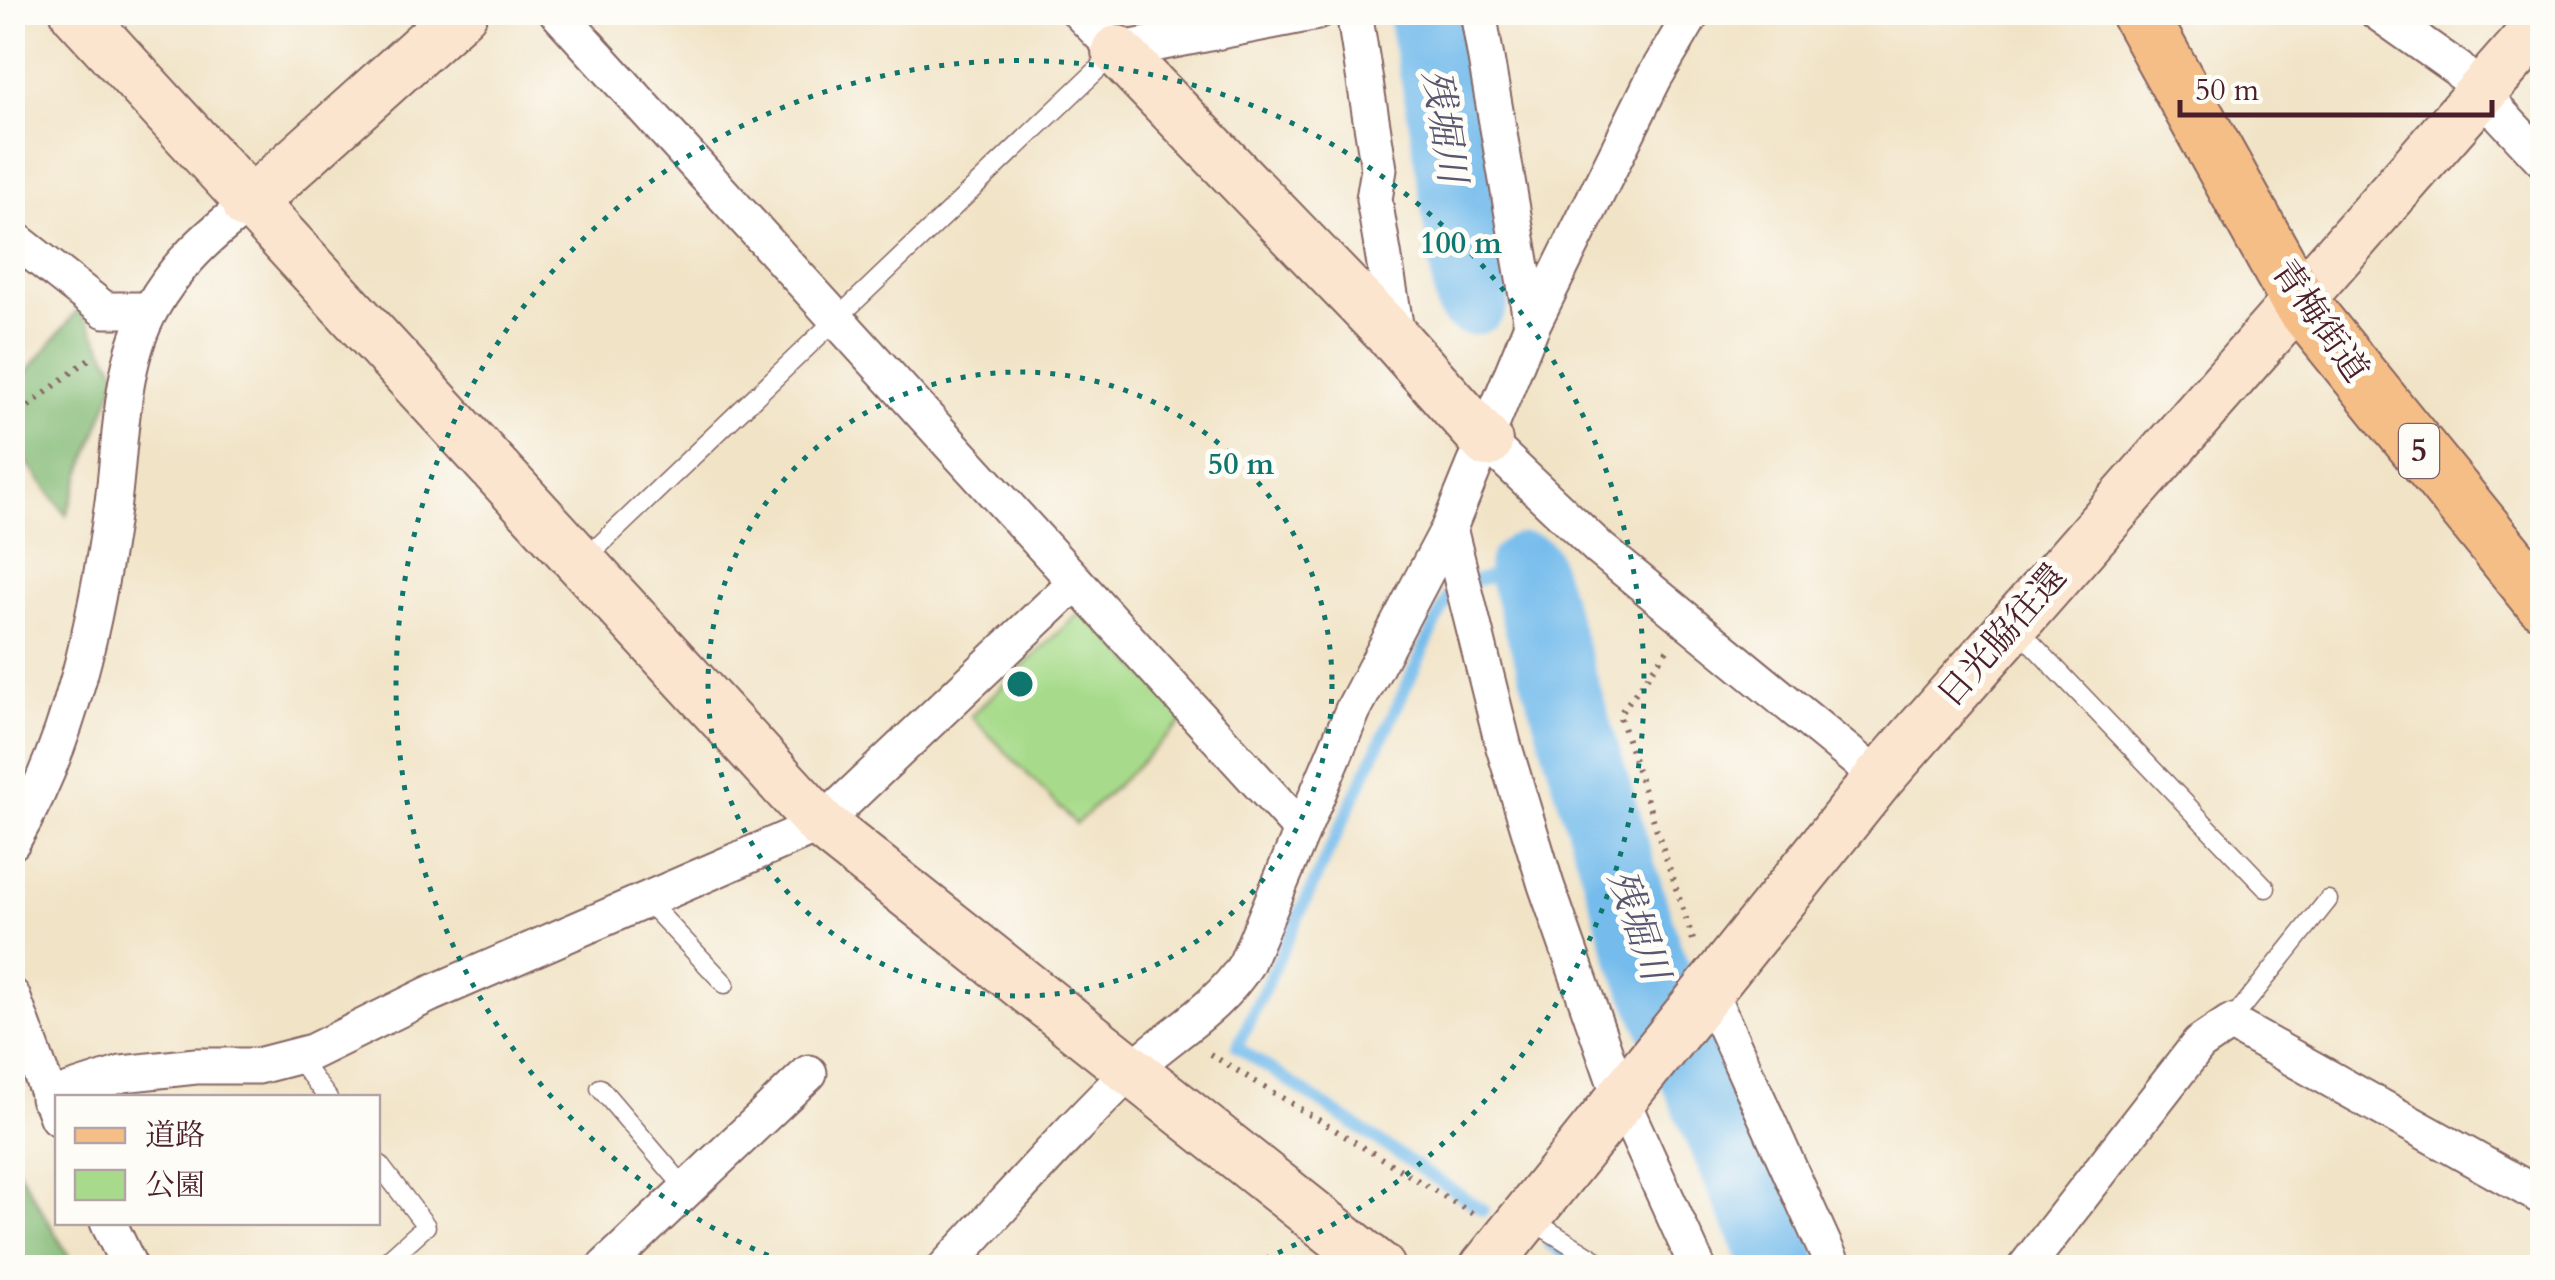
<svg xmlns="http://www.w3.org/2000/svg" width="2555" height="1280" viewBox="0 0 2555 1280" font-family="Cardo,'Noto Serif JP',serif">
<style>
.green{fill:#a7db8b;stroke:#787d5b;stroke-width:2.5}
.forest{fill:#85bb77;stroke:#686d51;stroke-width:2.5}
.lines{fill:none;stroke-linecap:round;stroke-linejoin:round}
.stream{stroke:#74bcec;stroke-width:12}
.river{stroke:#74bcec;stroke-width:75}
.lane-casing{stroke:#846461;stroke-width:21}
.street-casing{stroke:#846461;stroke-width:39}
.secondary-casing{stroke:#846461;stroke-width:54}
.primary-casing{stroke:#846461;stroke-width:59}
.path{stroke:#846461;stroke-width:6;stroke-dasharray:2.5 8;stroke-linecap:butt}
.lane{stroke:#fff;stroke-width:18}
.street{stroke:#fff;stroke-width:35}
.secondary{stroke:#fbe5cf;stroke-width:50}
.primary{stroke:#f6be87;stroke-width:55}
.ring{fill:none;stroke:#0f766e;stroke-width:5;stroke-dasharray:5 10}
.labels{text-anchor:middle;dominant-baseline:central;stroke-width:10;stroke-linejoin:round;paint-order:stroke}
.shield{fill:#fdfcf7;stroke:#806168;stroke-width:2.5}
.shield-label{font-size:32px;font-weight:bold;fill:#4a1f2b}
.street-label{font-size:35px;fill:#4a1f2b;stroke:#fdfcf7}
.water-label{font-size:38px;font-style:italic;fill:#59566f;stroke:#fdfcf7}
.centre{fill:#0f766e;stroke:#fdfcf7;stroke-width:5}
.ring-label{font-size:30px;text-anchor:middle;font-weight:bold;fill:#0f766e;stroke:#fdfcf7;stroke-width:10;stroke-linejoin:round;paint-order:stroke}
</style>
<rect width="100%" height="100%" fill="#fdfcf7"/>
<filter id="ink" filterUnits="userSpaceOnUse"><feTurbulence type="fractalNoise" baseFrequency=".01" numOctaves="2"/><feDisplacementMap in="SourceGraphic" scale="20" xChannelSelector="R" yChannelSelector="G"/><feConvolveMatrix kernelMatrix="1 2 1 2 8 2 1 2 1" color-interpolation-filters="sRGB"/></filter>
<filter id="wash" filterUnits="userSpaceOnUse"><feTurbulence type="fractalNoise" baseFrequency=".0048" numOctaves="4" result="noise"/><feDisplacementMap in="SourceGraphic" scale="40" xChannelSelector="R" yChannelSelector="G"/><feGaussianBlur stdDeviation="2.25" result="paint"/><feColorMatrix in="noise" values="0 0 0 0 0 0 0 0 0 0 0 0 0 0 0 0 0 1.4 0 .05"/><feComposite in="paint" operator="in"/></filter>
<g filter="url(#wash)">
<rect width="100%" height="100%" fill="#f1e3c6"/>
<!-- green -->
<polygon class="green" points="1082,610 1187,718 1076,824 971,716"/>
<!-- forest -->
<g class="forest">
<polygon points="80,308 118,374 66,515 21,454 13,460 13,389"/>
<polygon points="13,1161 75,1267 13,1267"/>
</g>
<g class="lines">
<!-- stream -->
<g class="stream">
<polyline points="1476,580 1525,570"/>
<polyline points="1452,589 1237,1047 1483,1210"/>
<polyline points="1549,1244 1587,1268"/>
</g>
<!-- river -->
<g class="river">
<polyline points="1425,12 1445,112 1472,298"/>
<polyline points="1525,570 1645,956 1782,1268"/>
</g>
</g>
</g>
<g filter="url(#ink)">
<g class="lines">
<!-- lane casing -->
<g class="lane-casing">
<g id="lane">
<polyline points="584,560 1115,53"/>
<polyline points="2016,627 2266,888"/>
<polyline points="646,900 725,984"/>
<polyline points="2230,1023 2328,900"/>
<polyline points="296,1056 328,1098"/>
<polyline points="600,1088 686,1189"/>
<polyline points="378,1163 426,1226 379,1268"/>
<polyline points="1528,1218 1609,1268"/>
</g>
</g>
<!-- street casing -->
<g class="street-casing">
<g id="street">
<polyline points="557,12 1300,828"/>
<polyline points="1079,12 1117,51 1317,12"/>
<polyline points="1354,12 1379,169 1374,199 1398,342"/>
<polyline points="1478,12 1532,325"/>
<polyline points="2377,12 2458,69 2542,159"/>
<polyline points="12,237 105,310 150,310"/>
<polyline points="1487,442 1600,549 1879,778"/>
<polyline points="1449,528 1503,744 1546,885 1621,1099 1698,1268"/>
<path d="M12 842C72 740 97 617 113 502 121 441 120 364 151 309 175 265 209 235 248 205"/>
<polyline points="1708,989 1834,1268"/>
<polyline points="12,996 57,1117"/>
<polyline points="48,1098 122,1074 196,1066 258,1066 312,1052 430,994 821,824 1076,582"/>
<polyline points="108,1222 130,1268"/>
<polyline points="604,1268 809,1073"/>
<path d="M945 1268C1008 1201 1069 1130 1135 1067 1172 1033 1220 1007 1246 964L1353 710 1449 528 1532 325 1654 78 1693 12"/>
<polyline points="2025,1268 2199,1044 2230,1023 2542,1197"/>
</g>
</g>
<!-- secondary casing -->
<g class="secondary-casing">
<g id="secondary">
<polyline points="76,12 821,824 1380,1268"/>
<polyline points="1117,51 1398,342 1487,442"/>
<polyline points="248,205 462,12"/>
<polyline points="1485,1268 1879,778 2542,23"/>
</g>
</g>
<!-- primary casing -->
<g class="primary-casing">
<polyline id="primary" points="2138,12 2298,300 2542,601"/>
</g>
<!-- path -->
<g class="path">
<polyline points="12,419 94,355"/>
<polyline points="1667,650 1619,715 1693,940"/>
<polyline points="1210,1054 1473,1214"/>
</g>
<!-- lane -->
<use href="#lane" class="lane"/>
<!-- street -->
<use href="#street" class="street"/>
<!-- secondary -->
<use href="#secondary" class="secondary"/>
<!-- primary -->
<use href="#primary" class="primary"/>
</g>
</g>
<!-- distance rings -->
<g class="ring">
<circle cx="1020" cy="684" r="312"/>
<path d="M796 1267A624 624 0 1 1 1244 1267"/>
</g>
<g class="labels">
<!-- shield labels -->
<rect class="shield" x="2399" y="424" width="40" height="54" rx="8"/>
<g class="shield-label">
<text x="2419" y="451">5</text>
</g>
<!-- street labels -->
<g class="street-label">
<text transform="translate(2320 321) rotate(55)">青梅街道</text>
<text transform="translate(2002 636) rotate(-49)">日光脇往還</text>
</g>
<!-- water labels -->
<g class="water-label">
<text transform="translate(1444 126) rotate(81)">残堀川</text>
<text transform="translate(1638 925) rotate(71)">残堀川</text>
</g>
</g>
<circle cx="1020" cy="684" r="15" class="centre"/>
<g class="ring-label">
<text x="1461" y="253">100 m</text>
<text x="1241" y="474">50 m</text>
</g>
<!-- margin -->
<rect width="2555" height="1280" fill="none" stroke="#fdfcf7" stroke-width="50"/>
<!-- legend -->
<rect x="55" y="1095" width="325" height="130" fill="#fdfcf7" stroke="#b5a4a5" stroke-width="2.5"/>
<rect x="75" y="1128" width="50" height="15" fill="#f6be87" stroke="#b5a4a5" stroke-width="2.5"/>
<text x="145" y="1145" font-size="30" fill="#4a1f2b">道路</text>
<rect x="75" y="1170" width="50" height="30" fill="#a7db8b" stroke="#b5a4a5" stroke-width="2.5"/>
<text x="145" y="1195" font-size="30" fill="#4a1f2b">公園</text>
<!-- scale -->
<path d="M2180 100v15h312v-15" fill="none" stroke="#4a1f2b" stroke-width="5"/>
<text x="2195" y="100" font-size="30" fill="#4a1f2b" stroke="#fdfcf7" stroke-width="8" paint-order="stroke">50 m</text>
</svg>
